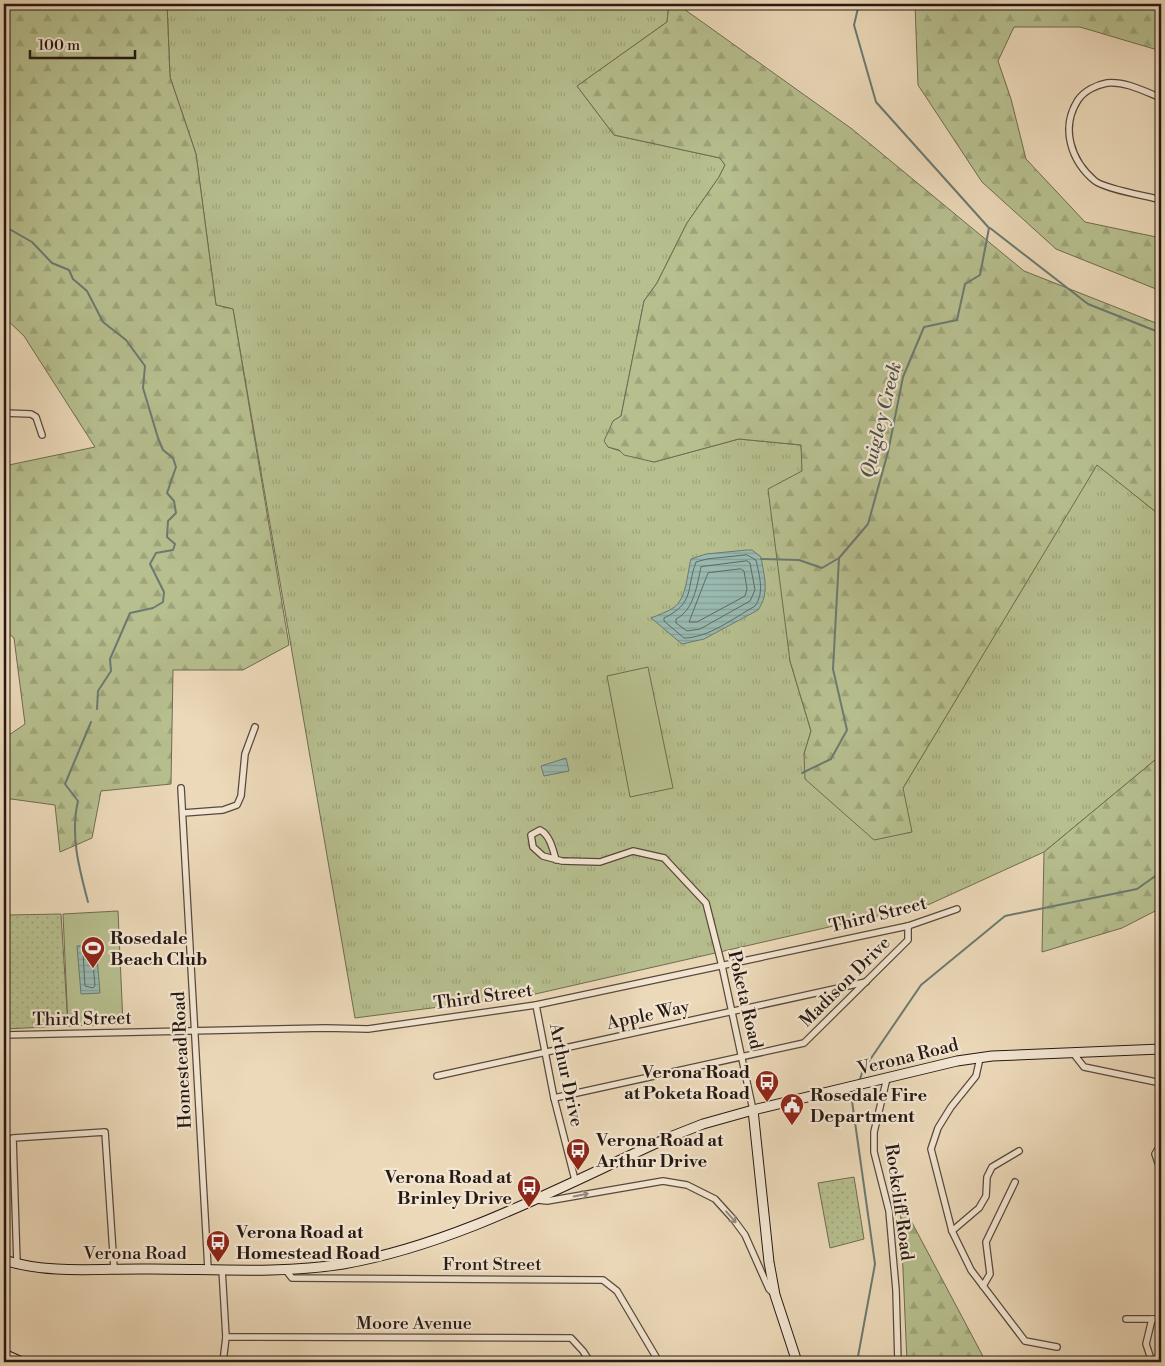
<svg xmlns="http://www.w3.org/2000/svg" width="1165" height="1366" viewBox="0 0 1165 1366" font-family="'Libre Bodoni',serif">
<style>
.grass{fill:url(#grass-tufts);stroke:#6e6c52}
.forest{fill:url(#forest-firs);stroke:#6e6c52}
.park{fill:url(#park-dots);stroke:#6e6c52}
.garden{fill:#b7bf8f;stroke:#6e6c52}
.water{fill:url(#water-rules);stroke:#6b7a72}
.lines{fill:none;stroke-linecap:round;stroke-linejoin:round}
.shore{stroke:#5f6a62;stroke-width:1}
.stream{stroke:#6b7a72;stroke-width:2}
.street-casing{stroke:#57493d;stroke-width:8}
.secondary-casing{stroke:#251914;stroke-width:11}
.street{stroke:#f3e6d2;stroke-width:5.5}
.secondary{stroke:#f3e6d2;stroke-width:9}
.oneway{stroke:#968a7c}
.labels{text-anchor:middle;dominant-baseline:central;stroke-width:4.5;stroke-linejoin:round;paint-order:stroke}
.street-label{font-size:18px;fill:#251914;stroke:#f3e6d2}
.poi-label{font-size:18px;font-weight:bold;fill:#251914;stroke:#f3e6d2;text-anchor:start}
.water-label{font-size:19px;font-style:italic;fill:#4e514b;stroke:#f3e6d2}
</style>
<defs>
<pattern id="grass-tufts" width="24" height="20" patternUnits="userSpaceOnUse" patternTransform="scale(1.25)"><rect width="24" height="20" fill="#b7bf8f"/><path d="M3 7l-1-3M5 7V3M7 7l1-3M15 17l-1-3M17 17v-4M19 17l1-3" fill="none" stroke="#9da47a"/></pattern>
<pattern id="forest-firs" width="22" height="20" patternUnits="userSpaceOnUse" patternTransform="scale(1.25)"><rect width="22" height="20" fill="#b7bf8f"/><path d="M5 1l3.5 6h-7zM16 11l3.5 6h-7z" fill="#9da47a"/></pattern>
<pattern id="park-dots" width="8" height="8" patternUnits="userSpaceOnUse" patternTransform="scale(1.25)"><rect width="8" height="8" fill="#b7bf8f"/><path d="M2 2h.1M6 6h.1" fill="none" stroke="#9da47a" stroke-width="1.8" stroke-linecap="round"/></pattern>
<pattern id="water-rules" width="6" height="5" patternUnits="userSpaceOnUse" patternTransform="scale(1.25)"><rect width="6" height="5" fill="#99bab1"/><path d="M0 2.5h6" fill="none" stroke="#849f97"/></pattern>
</defs>
<rect width="100%" height="100%" fill="#ecd9b9"/>
<filter id="stains"><feTurbulence type="fractalNoise" baseFrequency=".004" numOctaves="4"/><feColorMatrix values="0 0 0 0 .2 0 0 0 0 .09 0 0 0 0 .02 0 0 0 .5 -.17"/></filter>
<radialGradient id="worn" r=".72"><stop offset=".6" stop-color="#630" stop-opacity="0"/><stop offset="1" stop-color="#630" stop-opacity=".3"/></radialGradient>
<!-- grass -->
<polygon class="grass" points="167,4 669,4 667,22 577,86 614,135 720,158 725,165 719,177 687,223 657,283 644,301 621,416 613,421 608,447 654,462 739,439 801,445 803,471 790,661 811,731 804,754 903,788 1097,464 1161,516 1161,755 1044,852 930,904 531,995 355,1018 233,309 216,305 196,154 170,77"/>
<!-- forest -->
<g class="forest">
<polygon points="4,4 167,4 170,77 196,154 216,305 233,309 289,645 243,670 173,670 171,784 101,791 92,838 60,852 55,805 4,798 4,734 9,735 25,724 14,638 4,630 4,466 95,447 24,336 4,317"/>
<polygon points="669,4 677,4 852,129 1024,271 1161,325 1161,516 1097,465 903,788 912,832 874,840 805,779 804,754 811,731 790,661 768,489 802,471 801,445 739,439 654,462 624,455 619,450 608,447 604,441 613,421 621,416 644,301 657,283 687,223 719,177 725,165 720,158 614,135 577,86 667,22"/>
<polygon points="915,4 1161,5 1161,51 1080,27 1014,27 998,61 1011,99 1026,159 1085,222 1161,238 1161,291 1056,249 982,182 918,85"/>
<polygon points="1161,755 1161,908 1122,928 1042,952 1044,852"/>
<polygon points="900,1200 986,1362 907,1362"/>
</g>
<!-- park -->
<g class="park">
<polygon points="61,914 68,1026 4,1029 8,915"/>
<polygon points="854,1177 864,1239 830,1248 818,1183"/>
</g>
<!-- garden -->
<g class="garden">
<polygon points="648,667 673,788 630,797 607,676"/>
<polygon points="118,911 123,1024 68,1026 63,914"/>
</g>
<!-- water -->
<g class="water">
<path d="M747 550H752L761 557C764 576 770 593 758 610L704 639 682 644 651 618C658 615 667 612 673 608 687 599 687 573 691 559L706 554Z"/>
<polygon points="566,758 569,771 544,776 541,766"/>
<polygon points="96,945 100,993 81,994 77,946"/>
</g>
<g class="lines">
<!-- shore -->
<g class="shore">
<path d="M747 555 756 560C759 575 765 592 755 606 734 618 708 638 684 638L664 621V618C695 603 686 589 696 562L707 559Z"/>
<path d="M747 561 750 563 755 590 750 601 700 629 687 631 676 623V619C694 610 697 585 701 567Z"/>
<polygon points="741,569 744,571 747,589 745,596 697,622 689,622 708,573"/>
<polygon points="85,950 92,952 95,986 93,988 85,986 83,953"/>
</g>
<!-- stream -->
<g class="stream">
<polyline points="4,226 32,242 52,263 69,270 73,279 87,291 103,322 126,340 145,366 143,388 158,438 163,450 173,458 176,467 167,493 174,501 176,513 168,521 167,537 175,544 173,550 156,553 150,564 164,592 163,602 153,608 130,613 110,659 111,671 98,691 97,709"/>
<polyline points="990,228 1088,304 1161,333"/>
<polyline points="761,559 799,560 822,568 839,558"/>
<polyline points="802,773 831,759 847,730 833,669 839,558 868,524 888,452 903,377 924,327 957,320 965,284 980,275 989,228 876,102 854,25 859,4"/>
<path d="M88 902C79 868 70 835 78 801L65 784 91 722"/>
<polyline points="859,1082 863,1070 921,985 1005,916 1137,889 1161,872"/>
<polyline points="856,1089 852,1101 875,1264 857,1362"/>
</g>
<!-- street casing -->
<g class="street-casing">
<g id="street">
<path d="M1161 98C1144 91 1125 81 1107 83 1096 85 1084 91 1078 100 1060 128 1071 161 1095 181 1105 189 1147 196 1161 200"/>
<polyline points="4,413 31,414 36,417 42,435"/>
<polyline points="181,788 208,1269"/>
<polyline points="183,813 223,810 237,805 241,796 245,754 255,727"/>
<path d="M556 860C553 850 550 835 540 830L531 835 533 847 543 856 562 861 600 862 633 851 664 858 706 903 722 966 753 1110"/>
<polyline points="536,1005 554,1098 575,1180"/>
<polyline points="4,1035 325,1028 368,1029 536,1005 908,926 957,909"/>
<polyline points="1073,1053 1084,1067 1161,1083"/>
<polyline points="980,1058 976,1076 951,1107 938,1128 931,1149 952,1231 971,1270 1025,1341 1057,1347"/>
<polyline points="437,1076 866,982"/>
<polyline points="887,1078 874,1132 874,1152 889,1211 896,1290 898,1362"/>
<polyline points="554,1098 804,1043 908,940 908,926"/>
<polyline points="1161,1144 1155,1154 1158,1163 1161,1165"/>
<polyline points="538,1200 547,1201 663,1181 687,1185 715,1199 734,1220 745,1235 769,1289 774,1294"/>
<polyline points="952,1231 979,1208 986,1196 987,1177 992,1167 1019,1151"/>
<polyline points="17,1264 13,1138 105,1132 114,1268"/>
<polyline points="222,1269 226,1337 223,1362"/>
<polyline points="285,1269 292,1278 603,1280 617,1291 659,1362"/>
<polyline points="983,1286 990,1274 986,1242 1015,1182"/>
<polyline points="1126,1319 1161,1319"/>
<polyline points="226,1337 571,1338 583,1351 590,1362"/>
<polyline points="1152,1362 1146,1344 1152,1319"/>
</g>
</g>
<!-- secondary casing -->
<g class="secondary-casing">
<g id="secondary">
<polyline points="753,1110 769,1262 775,1295 797,1362"/>
<path d="M4 1260C50 1275 102 1268 150 1269 214 1269 280 1274 343 1264 458 1244 565 1184 670 1137L703 1124 753 1110 957 1061 992 1056 1161 1049"/>
<polyline points="4,1354 22,1362"/>
</g>
</g>
<!-- street -->
<use href="#street" class="street"/>
<!-- secondary -->
<use href="#secondary" class="secondary"/>
</g>
<!-- one-way arrows -->
<defs><path id="oneway-shaft" d="M-6 0H5M1.5-3L5.5 0L1.5 3" fill="none" stroke-width="1.6" stroke-linecap="round" stroke-linejoin="round" transform="scale(1.25)"/></defs>
<g class="oneway">
<use href="#oneway-shaft" transform="translate(581 1195) rotate(-11)"/>
<use href="#oneway-shaft" transform="translate(731 1217) rotate(49)"/>
</g>
<!-- icons -->
<defs>
<g id="stadium-pin" transform="scale(1.25)"><path d="M0 17L-7.5 6A9.5 9.5 0 1 1 7.5 6Z" fill="#8f2418" stroke="#f3e6d2"/><path d="M0-5a6.5 5 0 1 0 0 10a6.5 5 0 1 0 0-10ZM-3.5-1.8h7v3.6h-7Z" fill="#fff"/></g>
<g id="bus-pin" transform="scale(1.25)"><path d="M0 17L-7.5 6A9.5 9.5 0 1 1 7.5 6Z" fill="#8f2418" stroke="#f3e6d2"/><path d="M-5-6H5V4H4V6H2V4H-2V6H-4V4H-5ZM-3.5-4V0h7V-4ZM-3.5 1.2v1.5H-2V1.2ZM2 1.2v1.5H3.5V1.2Z" fill="#fff"/></g>
<g id="civic-pin" transform="scale(1.25)"><path d="M0 17L-7.5 6A9.5 9.5 0 1 1 7.5 6Z" fill="#8f2418" stroke="#f3e6d2"/><path d="M-.6-6.5H3V-4.5H.6V-3L4-1V1h2V6H-6V1h2V-1L-.6-3ZM-1.2 2.5V6h2.4V2.5Z" fill="#fff"/></g>
</defs>
<g fill-rule="evenodd">
<use href="#stadium-pin" x="93" y="948"/>
<use href="#bus-pin" x="767" y="1082"/>
<use href="#civic-pin" x="792" y="1105"/>
<use href="#bus-pin" x="578" y="1150"/>
<use href="#bus-pin" x="529" y="1187"/>
<use href="#bus-pin" x="218" y="1242"/>
</g>
<g class="labels">
<!-- street labels -->
<g class="street-label">
<text transform="translate(878 915) rotate(-14)">Third Street</text>
<text transform="translate(845 982) rotate(-45)">Madison Drive</text>
<text transform="translate(483 997) rotate(-8)">Third Street</text>
<text transform="translate(745 1000) rotate(77)">Poketa Road</text>
<text transform="translate(648 1015) rotate(-12)">Apple Way</text>
<text transform="translate(82 1019) rotate(-1)">Third Street</text>
<text transform="translate(908 1057) rotate(-14)">Verona Road</text>
<text transform="translate(182 1060) rotate(-93)">Homestead Road</text>
<text transform="translate(566 1075) rotate(78)">Arthur Drive</text>
<text transform="translate(899 1202) rotate(82)">Rockcliff Road</text>
<text x="135" y="1253">Verona Road</text>
<text x="492" y="1264">Front Street</text>
<text x="414" y="1323">Moore Avenue</text>
</g>
<!-- poi labels -->
<g class="poi-label">
<text x="110" y="938">Rosedale<tspan x="110" dy="21">Beach Club</tspan></text>
<text x="750" y="1072" text-anchor="end">Verona Road<tspan x="750" dy="21">at Poketa Road</tspan></text>
<text x="810" y="1095">Rosedale Fire<tspan x="810" dy="21">Department</tspan></text>
<text x="596" y="1140">Verona Road at<tspan x="596" dy="21">Arthur Drive</tspan></text>
<text x="512" y="1177" text-anchor="end">Verona Road at<tspan x="512" dy="21">Brinley Drive</tspan></text>
<text x="236" y="1232">Verona Road at<tspan x="236" dy="21">Homestead Road</tspan></text>
</g>
<!-- water labels -->
<g class="water-label">
<text transform="translate(881 420) rotate(-76)">Quigley Creek</text>
</g>
</g>
<!-- margin -->
<rect width="1165" height="1366" fill="none" stroke="#ecd9b9" stroke-width="20"/>
<rect x="5" y="5" width="1155" height="1356" fill="none" stroke="#251914" stroke-width="2.5"/>
<rect x="10" y="10" width="1145" height="1346" fill="none" stroke="#251914"/>
<!-- scale -->
<path d="M30 50v8h105v-8" fill="none" stroke="#251914" stroke-width="2.5"/>
<text x="38" y="50" font-size="15" fill="#251914" stroke="#f3e6d2" stroke-width="4" paint-order="stroke">100 m</text>
<rect width="100%" height="100%" filter="url(#stains)"/>
<rect width="100%" height="100%" fill="url(#worn)"/>
</svg>
